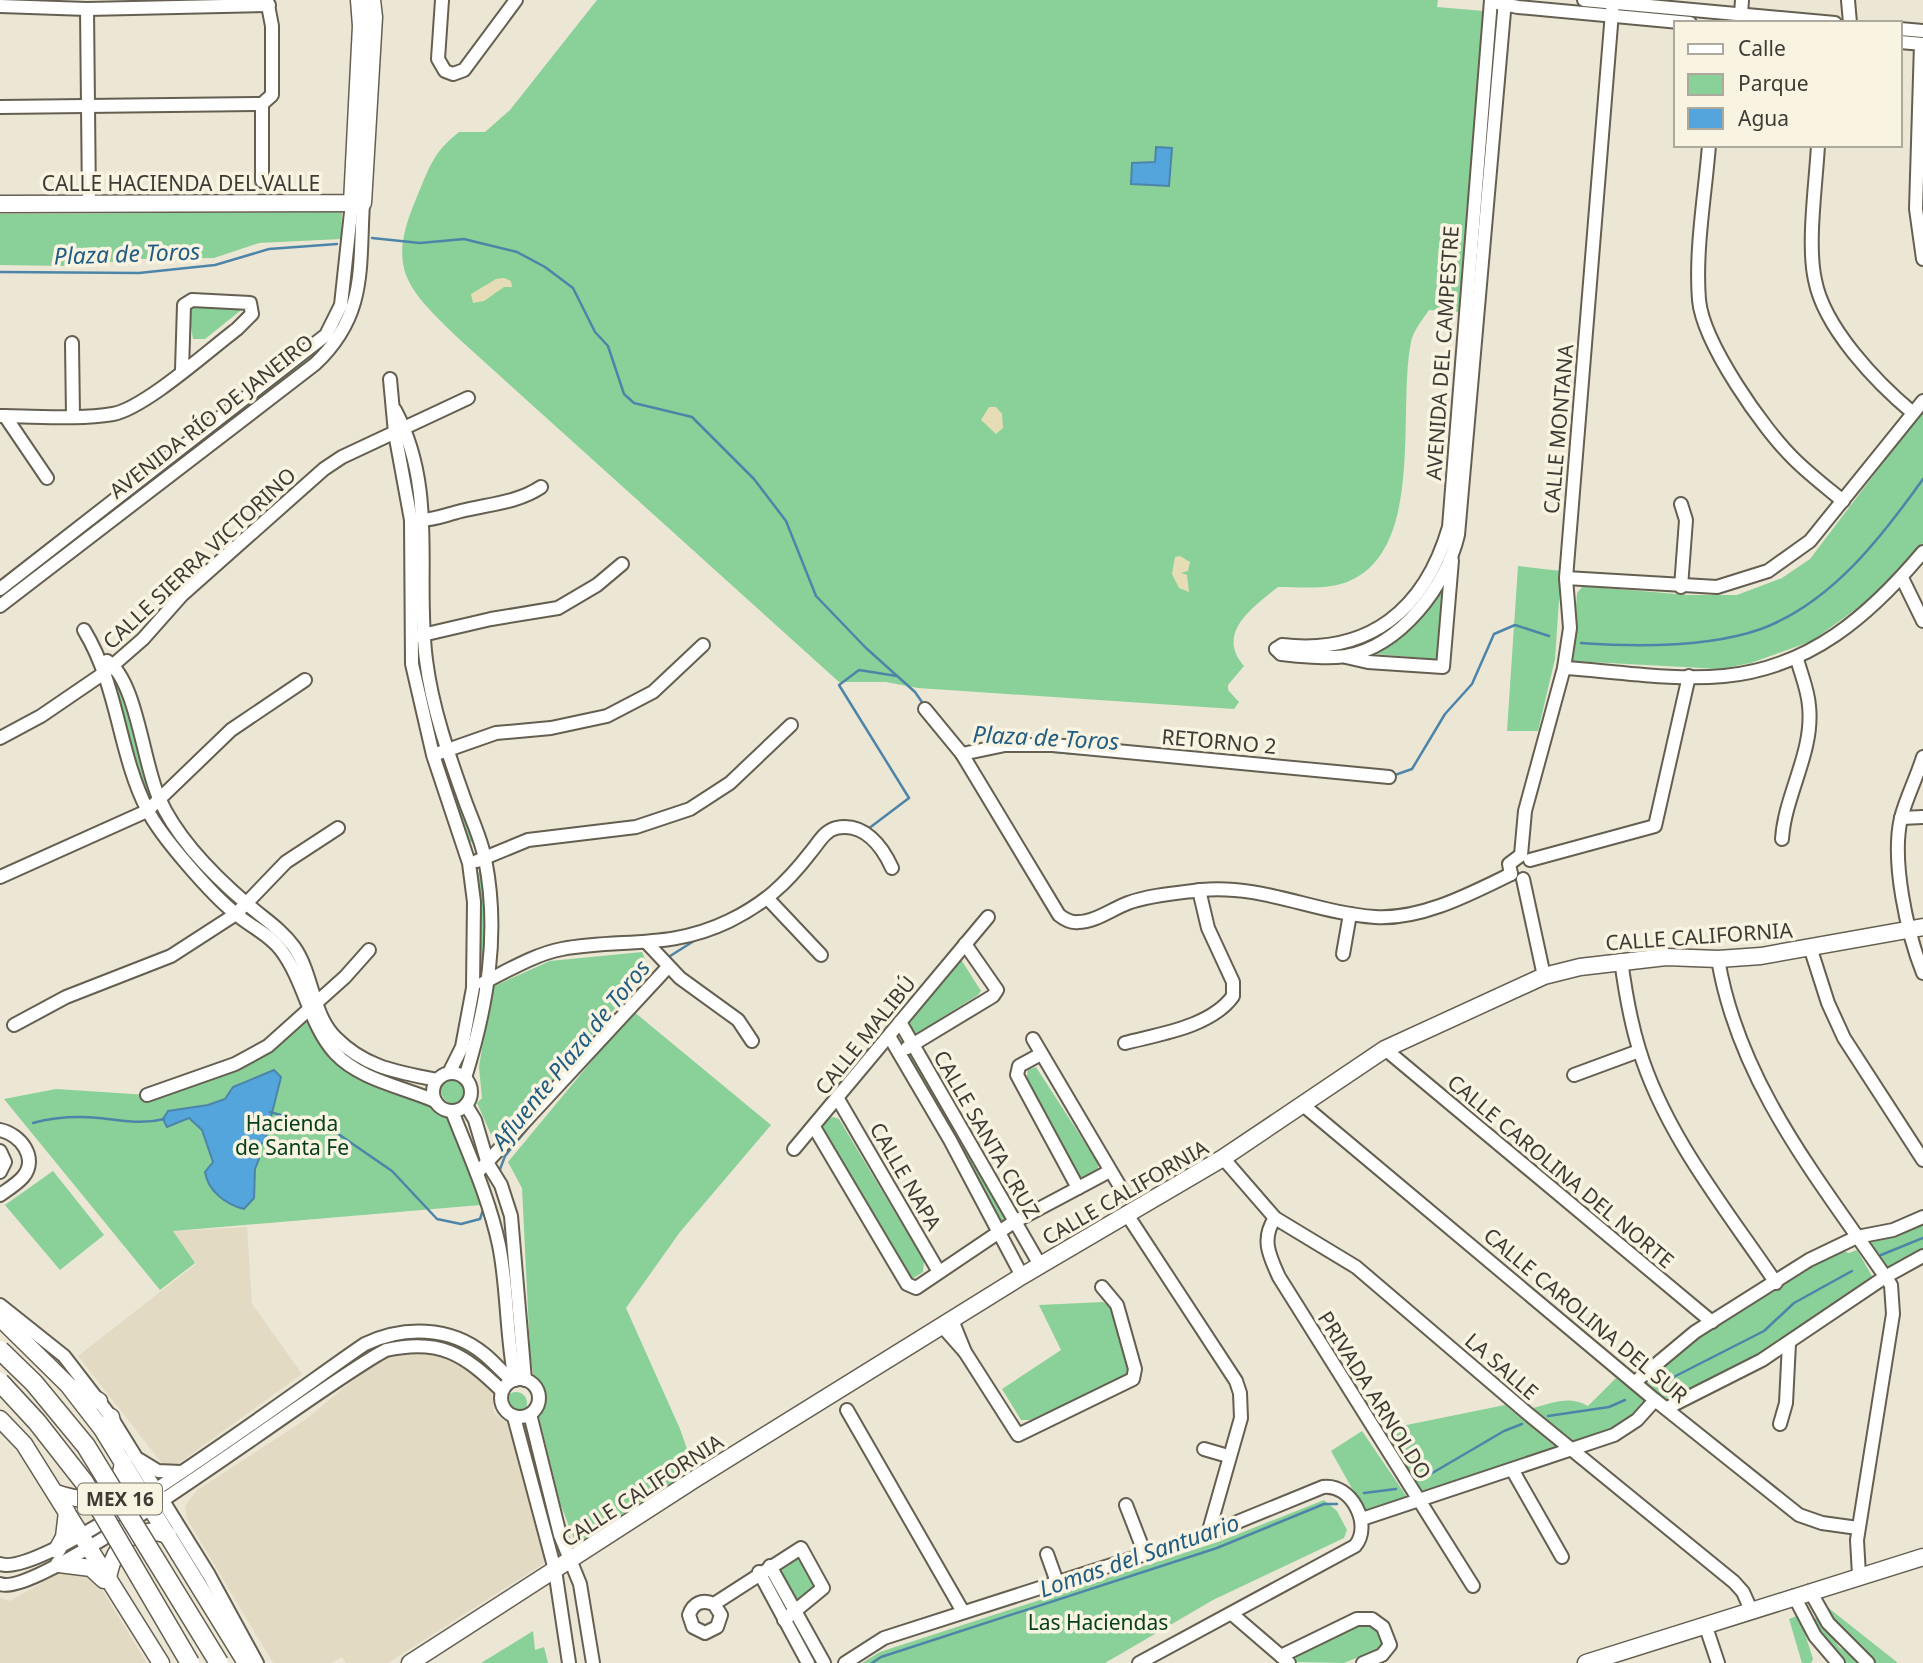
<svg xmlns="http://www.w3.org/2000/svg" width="1923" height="1663" viewBox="0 0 1923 1663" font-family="'Noto Sans',sans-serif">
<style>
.built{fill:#e3dac3}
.green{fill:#89d198}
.sand{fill:#e6ddb7}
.water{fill:#53a5db;stroke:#4d85a9;stroke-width:2}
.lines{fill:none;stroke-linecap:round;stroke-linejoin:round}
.stream{stroke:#4d85a9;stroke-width:2.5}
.minor-casing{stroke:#655f51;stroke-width:16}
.major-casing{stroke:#655f51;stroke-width:19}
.minor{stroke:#fff;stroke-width:12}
.major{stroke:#fff;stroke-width:16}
.highway-bridge-casing{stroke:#655f51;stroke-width:21;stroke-linecap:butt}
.highway-bridge{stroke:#fff;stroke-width:18}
.labels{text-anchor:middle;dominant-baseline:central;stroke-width:7;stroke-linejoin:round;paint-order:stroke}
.shield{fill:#f9f3e2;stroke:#767269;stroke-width:2}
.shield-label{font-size:19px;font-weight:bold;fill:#3e3b35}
.street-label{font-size:21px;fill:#3e3b35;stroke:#f9f3e2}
.park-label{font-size:21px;fill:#05401b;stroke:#f9f3e2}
.water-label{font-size:23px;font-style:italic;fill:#215c81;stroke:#f9f3e2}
</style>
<rect width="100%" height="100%" fill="#ece6d5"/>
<!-- built -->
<g class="built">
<polygon points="247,1227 252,1304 302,1374 175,1466 164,1466 78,1356 196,1264 172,1231"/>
<polygon points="406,1352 426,1352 462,1364 492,1392 494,1413 508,1424 545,1558 543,1564 388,1663 346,1663 342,1657 331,1663 273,1663 187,1519 185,1506 197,1490 305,1420 368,1368 387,1356"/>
<polygon points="80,1570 94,1579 104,1593 147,1663 0,1663 0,1598 10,1601 63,1571"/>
</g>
<!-- green -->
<g class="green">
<path d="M597 0H1438L1437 7 1484 11 1462 312 1429 310C1423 319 1413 331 1411 342 1397 410 1426 551 1347 582 1326 590 1300 587 1278 587 1253 607 1215 633 1244 666L1228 685V690L1239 702 1234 709 918 688 886 682H839L458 338C407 288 386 270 416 199 429 169 432 153 459 132H485L510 110Z"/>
<polygon points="358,211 349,308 345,320 321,352 0,601 0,595 331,335 354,212"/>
<polygon points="342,212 341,239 259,243 214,258 139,259 71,266 0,265 0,214"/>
<polygon points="234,296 243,300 245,307 205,339 193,339 188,309 197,299"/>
<polygon points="1923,410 1923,543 1871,598 1812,641 1751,663 1720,669 1572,661 1577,593 1583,586 1688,595 1737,595 1782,578 1810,559"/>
<polygon points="1518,566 1561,571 1555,659 1538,731 1507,731"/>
<polygon points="1443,590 1442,648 1435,659 1375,654 1415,625"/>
<polygon points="115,683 122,684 156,797 149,802 113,687"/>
<polygon points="448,764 475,841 466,844 440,767"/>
<polygon points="481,872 485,904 487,964 479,966 474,874"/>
<polygon points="642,952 649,968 497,1148 477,1103 482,1098 479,1067 492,987 550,961"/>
<polygon points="958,961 962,961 981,991 978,995 911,1037 906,1024"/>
<polygon points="309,1010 334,1054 448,1111 492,1204 173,1231 195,1263 160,1290 4,1099 56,1089 148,1095 241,1064"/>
<polygon points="633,1011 771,1125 680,1232 626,1308 680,1429 695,1472 576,1544 560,1503 539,1417 530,1352 522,1188 508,1162"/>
<polygon points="901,1040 952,1123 943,1128 895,1041"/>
<polygon points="1036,1067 1098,1163 1098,1171 1082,1179 1077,1177 1026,1081 1028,1070"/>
<circle cx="455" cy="1090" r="14"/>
<polygon points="833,1117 839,1119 924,1261 923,1272 912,1279 822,1130 826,1119"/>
<polygon points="965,1147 1007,1219 1000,1224 958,1152"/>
<polygon points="53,1171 104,1235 60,1270 5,1205"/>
<polygon points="1923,1221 1923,1255 1885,1270 1870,1243"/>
<polygon points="1840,1250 1849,1253 1857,1250 1872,1276 1869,1281 1739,1370 1668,1402 1644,1380 1665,1356 1824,1256"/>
<polygon points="1103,1302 1113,1309 1131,1369 1125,1378 1030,1420 1021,1420 1002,1389 1061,1350 1039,1305"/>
<path d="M408 1335C439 1339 487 1345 501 1380L498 1381 480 1363 464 1353 417 1340 345 1368 340 1364 386 1339Z"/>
<path d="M1616 1378 1645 1400 1622 1425 1573 1443 1533 1408C1553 1403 1569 1395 1588 1406Z"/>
<circle cx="516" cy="1403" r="11"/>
<polygon points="1505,1405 1557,1448 1421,1491 1382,1430"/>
<polygon points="525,1418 553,1526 550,1528 517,1420"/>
<polygon points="1362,1431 1407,1497 1364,1510 1331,1451"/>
<polygon points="1324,1500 1337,1511 1347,1530 1344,1538 1213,1600 1105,1663 862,1663 880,1652 1218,1542"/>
<polygon points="800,1554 820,1584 787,1612 763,1573"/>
<path d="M1826 1606 1898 1663C1892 1663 1882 1663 1876 1663 1853 1657 1834 1626 1826 1606Z"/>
<polygon points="1799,1615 1813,1659 1811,1663 1802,1663 1789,1619"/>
<path d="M1814 1618H1820L1839 1647 1862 1663H1844C1831 1651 1812 1637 1814 1618Z"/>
<polygon points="1359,1621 1377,1627 1385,1642 1381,1648 1344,1663 1296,1662 1296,1651"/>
<polygon points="533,1631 535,1650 544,1647 548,1663 481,1663"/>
</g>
<!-- sand -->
<g class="sand">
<polygon points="504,278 511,281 512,287 504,287 484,301 473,303 471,294 496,279"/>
<polygon points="989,407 996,407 1002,414 1003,428 996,434 981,420"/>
<polygon points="1180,556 1190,562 1188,571 1181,573 1187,575 1189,592 1179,588 1172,574 1175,557"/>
</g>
<!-- water -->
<g class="water">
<polygon points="1156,147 1172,148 1169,186 1131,184 1132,163 1155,162"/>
<path d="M274 1070 281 1077 265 1141 255 1150 259 1159 255 1169 254 1198 244 1209C225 1204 208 1191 205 1172L213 1162 202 1130 189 1118 167 1127 163 1119 168 1111 208 1105 225 1099 233 1087Z"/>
</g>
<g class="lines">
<!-- stream -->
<g class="stream">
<polyline points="372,238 420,243 464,239 480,243 517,252 545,267 573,288 595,332 608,346 624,394 634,403 692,417 754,479 786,521 816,596 866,648 915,692 924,705"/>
<polyline points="0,272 139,273 215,265 269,249 337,244"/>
<path d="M1581 643C1637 647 1707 648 1761 629 1831 603 1881 538 1923 479"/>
<polyline points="1043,751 1079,754"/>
<polyline points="1392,776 1412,769 1445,714 1472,684 1494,634 1515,625 1549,636"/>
<polyline points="868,829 909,798 839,685 859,670 897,676"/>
<polyline points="667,958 697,939"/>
<polyline points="270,1112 331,1129 392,1171 437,1219 461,1224 480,1219 484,1207"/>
<path d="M33 1123C55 1117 76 1116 99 1118 122 1120 141 1125 164 1119"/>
<polyline points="499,1172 505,1156 537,1117"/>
<polyline points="1881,1255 1923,1238"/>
<polyline points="1656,1386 1764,1331 1794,1303 1852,1271"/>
<polyline points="1548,1416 1609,1407 1625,1400"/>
<polyline points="1422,1479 1504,1431 1522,1424"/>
<polyline points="1364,1493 1396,1489"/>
<polyline points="872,1663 881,1657 1217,1548 1324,1504 1337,1504"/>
</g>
<!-- minor casing -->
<g class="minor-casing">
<g id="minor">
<polyline points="442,0 438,59 445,71 453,74 464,70 516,0"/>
<polyline points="1584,0 1835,23"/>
<polyline points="1848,0 1850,23"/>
<polyline points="1498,3 1518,7 1690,23"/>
<polyline points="0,6 87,9 269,5"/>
<polyline points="87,9 89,203"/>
<polyline points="1741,14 1742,0"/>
<polyline points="1900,29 1923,31"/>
<polyline points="1900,42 1923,44"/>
<polyline points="1921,44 1916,209 1923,259"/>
<polyline points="262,104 272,95 272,26 267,0"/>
<polyline points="262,104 262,181"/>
<polyline points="0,107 262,104"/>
<path d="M1709 145C1705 196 1695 250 1699 300 1703 343 1763 429 1794 459 1809 474 1826 487 1843 501"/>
<path d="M1818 145C1816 184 1807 244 1815 280 1824 328 1877 383 1913 413"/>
<polyline points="72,343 73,416"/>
<polyline points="390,379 395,433 411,520 412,664 433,755 469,863 474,902 473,988 462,1047 449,1073"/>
<path d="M395 410C438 490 415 575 426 660 432 708 448 753 464 798 471 818 481 838 485 859 500 934 487 1006 465 1078"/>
<path d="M0 416C37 416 77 420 113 414 145 408 209 350 237 329L252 314 250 303 192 300 184 305 182 370"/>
<polyline points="5,416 47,478"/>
<polyline points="1681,504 1686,520 1681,587"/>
<path d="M418 520C435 520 445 515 461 511 489 504 517 503 541 487"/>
<polyline points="1566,578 1717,587 1768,571 1810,541 1923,401"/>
<polyline points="1902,578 1923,621"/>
<polyline points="0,589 326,335 341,305 352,203"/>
<path d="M0 606 315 364C367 315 359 269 363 203"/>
<path d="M84 630C119 688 118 752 147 809 160 836 212 895 236 914 251 927 269 934 281 950 305 982 309 1024 335 1053 360 1080 403 1087 435 1101"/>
<polyline points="418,636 491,619 558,608 597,585 622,564"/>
<path d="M1276 649 1281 654C1302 656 1326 659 1346 656 1401 646 1446 586 1458 535L1505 0"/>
<path d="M1276 649 1282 645C1369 655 1425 610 1449 527L1491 0"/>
<polyline points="1346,657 1368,662 1443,667 1452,560"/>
<path d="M107 661C137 681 143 764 159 798 177 839 213 875 247 904 263 918 281 929 294 947 313 974 312 1015 336 1038 366 1068 398 1072 437 1080"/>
<path d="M1564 668C1616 671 1672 681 1724 676 1810 668 1870 615 1923 552"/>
<path d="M925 709 962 754 1059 915C1064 919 1070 923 1078 922 1095 922 1112 909 1128 903 1150 895 1178 893 1201 890 1262 884 1315 913 1375 917 1421 920 1470 894 1511 874"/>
<polyline points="0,738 41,716 104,673 143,639 182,595 324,469 342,457 468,398"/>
<polyline points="439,753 496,733 551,728 607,716 653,692 703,645"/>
<polyline points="962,754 1005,745 1053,745 1389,777"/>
<path d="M1923 757C1917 777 1906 798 1901 818 1891 861 1907 933 1923 973"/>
<polyline points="1901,818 1923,817"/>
<path d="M1782 839C1785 794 1814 752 1809 706 1808 690 1801 674 1797 659"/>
<polyline points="1521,855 1525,811 1564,668 1570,628 1566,578 1613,0"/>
<polyline points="1530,860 1655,826 1689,676"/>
<polyline points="477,861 528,840 636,827 690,809 730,783 791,725"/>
<polyline points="1511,874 1509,864 1521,855"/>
<polyline points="0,877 147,811 231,730 305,680"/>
<polyline points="1523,879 1544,976"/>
<polyline points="769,900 821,955"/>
<polyline points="648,944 680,978 738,1020 752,1041"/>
<polyline points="1811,950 1828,1003 1844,1038 1923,1160"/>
<polyline points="1343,954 1350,914"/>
<path d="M1718 959C1739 1085 1821 1182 1891 1285L1893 1314 1857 1540 1859 1575"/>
<path d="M1621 960C1625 990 1630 1020 1639 1049 1665 1135 1726 1209 1776 1283"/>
<path d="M483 983C507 971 535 954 562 949 623 938 669 950 729 921 764 904 786 884 810 853 818 844 824 831 836 828 864 822 882 846 892 868"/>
<polyline points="900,1022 1040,1265"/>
<polyline points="14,1025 66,997 171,956 236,914 286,862 338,828"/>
<polyline points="889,1036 950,1140 1022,1276"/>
<polyline points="1033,1039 1125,1195"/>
<path d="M1125 1043C1159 1034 1211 1027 1233 996V982L1208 928 1199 890"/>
<polyline points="907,1048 993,996 997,990 965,944"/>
<polyline points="1385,1049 1712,1322"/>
<polyline points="1041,1054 1019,1066 1017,1075 1078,1188"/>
<circle cx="452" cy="1092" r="19"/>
<polyline points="1574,1075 1639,1051"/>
<polyline points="147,1095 235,1064 268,1046 345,977 369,950"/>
<polyline points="838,1099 939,1272"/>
<polyline points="466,1105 475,1120 488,1164 501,1185 511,1216 525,1380"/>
<polyline points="1303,1105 1655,1400 1799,1515 1822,1523 1858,1528"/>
<path d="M452 1111C469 1155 489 1198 499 1245 508 1289 506 1335 515 1380"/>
<polyline points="814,1127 907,1284 916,1288 1014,1222 1110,1171"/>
<path d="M0 1130C20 1134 39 1158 23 1177 17 1184 7 1190 0 1195"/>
<polyline points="794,1149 988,917"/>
<polyline points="0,1151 5,1162 0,1172"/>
<polyline points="1223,1158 1275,1218 1356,1267 1527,1413 1734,1582 1743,1592 1751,1610"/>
<polyline points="477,1173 668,967"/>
<polyline points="1128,1216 1236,1381 1240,1393 1241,1418 1208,1534"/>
<path d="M1275 1218C1261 1239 1269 1255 1279 1277L1473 1586"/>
<polyline points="0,1305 64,1356 111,1417 209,1575 257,1663"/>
<polyline points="952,1320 965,1352 1018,1435 1133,1379 1135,1369 1117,1305 1102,1287"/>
<polyline points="942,1326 965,1352"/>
<circle cx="520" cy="1398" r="19"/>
<polyline points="1635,1382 1695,1332 1809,1260 1857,1237 1893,1230 1923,1217"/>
<polyline points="1667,1408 1762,1360 1885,1277 1923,1256"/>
<polyline points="847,1410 962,1610"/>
<polyline points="530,1414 560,1535 580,1584 593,1663"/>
<polyline points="514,1417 555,1570 569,1663"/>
<polyline points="1780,1424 1786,1403 1789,1343"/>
<polyline points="1204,1449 1228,1456"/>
<polyline points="140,1460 158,1471 181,1472"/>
<polyline points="1513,1471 1562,1557"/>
<polyline points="1126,1505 1145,1554"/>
<polyline points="1362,1519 1614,1435 1637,1420 1655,1400"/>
<polyline points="1047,1554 1057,1582"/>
<path d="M0 1564C46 1581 312 1379 365 1344 403 1326 450 1326 484 1354 494 1362 502 1372 512 1380"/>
<polyline points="770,1566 824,1663"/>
<polyline points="759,1572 808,1663"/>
<path d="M0 1584C43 1600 326 1380 386 1350 440 1338 464 1354 502 1391"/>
<polyline points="1810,1591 1828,1623 1868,1663"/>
<polyline points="1794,1596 1815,1636 1838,1663"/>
<path d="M714 1604 721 1615 717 1627 705 1633 693 1627 689 1615C693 1603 702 1599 714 1604L801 1548 823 1588 784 1620"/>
<polyline points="1232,1614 1289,1663"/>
<polyline points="1705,1624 1718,1663"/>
<polyline points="1281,1656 1357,1619 1372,1619 1383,1627 1390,1645 1382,1655 1363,1663"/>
<path d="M845 1663 884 1638 1208 1534 1323 1487C1351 1483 1373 1525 1355 1546L1139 1663"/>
</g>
</g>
<!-- major casing -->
<g class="major-casing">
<g id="major">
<polyline points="352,203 361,26 359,0"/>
<polyline points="0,204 363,203 374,17 372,0"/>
<polyline points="0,1318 68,1385 102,1429 246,1663"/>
<polyline points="73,1388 99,1401"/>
<polyline points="111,1417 116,1446"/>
<polyline points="0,1419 24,1444 161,1663"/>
<path d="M56 1493C88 1504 118 1503 123 1462"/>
<polyline points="57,1550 64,1537 67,1512"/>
<polyline points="59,1564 91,1568 104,1580"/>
<path d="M108 1578C114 1546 132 1523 168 1535"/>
<polyline points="410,1663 695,1479 1022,1276 1223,1158 1385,1049 1544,976 1580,967 1666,957 1718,959 1761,956 1923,927"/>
<polyline points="1586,1663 1923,1557"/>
</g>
</g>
<!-- minor -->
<use href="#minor" class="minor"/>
<!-- major -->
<use href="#major" class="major"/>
<!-- highway-bridge casing -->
<g class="highway-bridge-casing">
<g id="highway-bridge">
<polyline points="0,1350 34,1383 86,1446 219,1663"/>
<polyline points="0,1382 37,1422 84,1482 190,1663"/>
</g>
</g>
<!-- highway-bridge -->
<use href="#highway-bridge" class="highway-bridge"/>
</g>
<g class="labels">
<!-- shield labels -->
<rect class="shield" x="78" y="1483.5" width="84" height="31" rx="5"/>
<g class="shield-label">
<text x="120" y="1499">MEX 16</text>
</g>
<!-- street labels -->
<g class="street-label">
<text x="181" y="183">CALLE HACIENDA DEL VALLE</text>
<text transform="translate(1442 353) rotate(-86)">AVENIDA DEL CAMPESTRE</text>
<text transform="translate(211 416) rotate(-38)">AVENIDA RÍO DE JANEIRO</text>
<text transform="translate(1558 429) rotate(-85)">CALLE MONTANA</text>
<text transform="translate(199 558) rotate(-43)">CALLE SIERRA VICTORINO</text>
<text transform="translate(1219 741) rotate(5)">RETORNO 2</text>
<text transform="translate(1699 936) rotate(-4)">CALLE CALIFORNIA</text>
<text transform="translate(865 1035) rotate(-51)">CALLE MALIBÚ</text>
<text transform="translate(987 1134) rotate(60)">CALLE SANTA CRUZ</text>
<text transform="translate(1561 1171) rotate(40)">CALLE CAROLINA DEL NORTE</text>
<text transform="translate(906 1176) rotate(60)">CALLE NAPA</text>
<text transform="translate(1125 1192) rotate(-30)">CALLE CALIFORNIA</text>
<text transform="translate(1586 1315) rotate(40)">CALLE CAROLINA DEL SUR</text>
<text transform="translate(1502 1366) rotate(41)">LA SALLE</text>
<text transform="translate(1375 1395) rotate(58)">PRIVADA ARNOLDO</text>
<text transform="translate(642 1490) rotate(-33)">CALLE CALIFORNIA</text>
</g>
<!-- park labels -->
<g class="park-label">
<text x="292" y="1123">Hacienda<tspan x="292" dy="24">de Santa Fe</tspan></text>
<text x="1098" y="1622">Las Haciendas</text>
</g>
<!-- water labels -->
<g class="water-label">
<text transform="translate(127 253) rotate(-2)">Plaza de Toros</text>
<text transform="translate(1046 737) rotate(3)">Plaza de Toros</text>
<text transform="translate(570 1054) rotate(-51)">Afluente Plaza de Toros</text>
<text transform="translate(1139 1555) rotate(-19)">Lomas del Santuario</text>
</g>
</g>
<!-- legend -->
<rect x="1674" y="21" width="228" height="126" fill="#f9f3e2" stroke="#aea99d" stroke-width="2"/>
<rect x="1688" y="44" width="35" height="10" fill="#ffffff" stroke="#aea99d" stroke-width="2"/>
<text x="1738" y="56" font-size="21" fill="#3e3b35">Calle</text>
<rect x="1688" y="74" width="35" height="21" fill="#89d198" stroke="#aea99d" stroke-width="2"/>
<text x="1738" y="91" font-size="21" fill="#3e3b35">Parque</text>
<rect x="1688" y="108" width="35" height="21" fill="#53a5db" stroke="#aea99d" stroke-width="2"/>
<text x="1738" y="126" font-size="21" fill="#3e3b35">Agua</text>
</svg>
